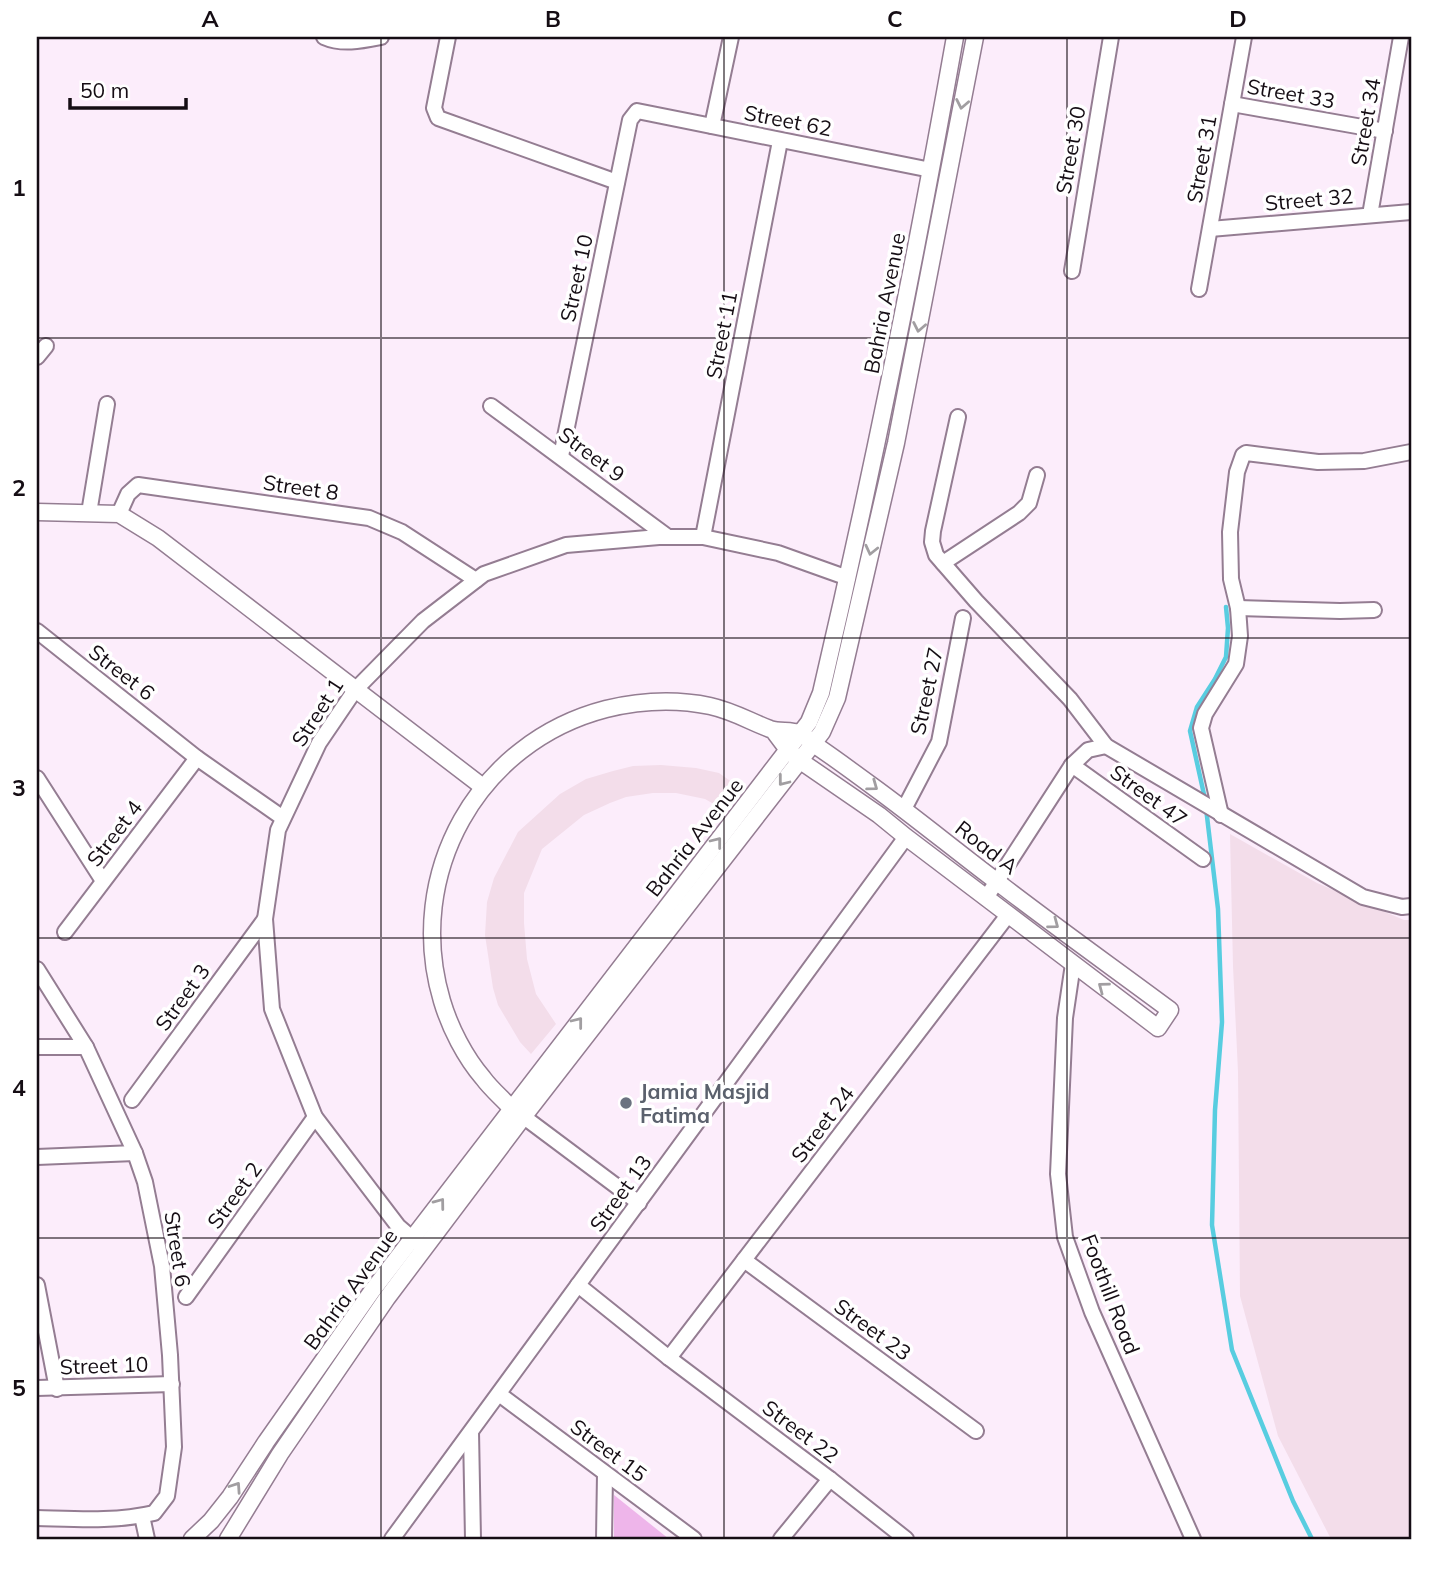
<svg xmlns="http://www.w3.org/2000/svg" width="1448" height="1576" viewBox="0 0 1448 1576" font-family="Mulish,sans-serif">
<style>
.commercial{fill:#f3ddea}
.green{fill:#eeb5ea}
.lines{fill:none;stroke-linecap:round;stroke-linejoin:round}
.stream{stroke:#58cde0;stroke-width:4.5}
.minor-casing{stroke:#947d92;stroke-width:18}
.tertiary-casing{stroke:#947d92;stroke-width:19}
.minor{stroke:#fff;stroke-width:14}
.tertiary{stroke:#fff;stroke-width:16}
.oneway{stroke:#a19ea1}
.grid{fill:none;stroke:#150d14;stroke-width:2;stroke-opacity:0.55}
.worship-dot{fill:#6b7280;stroke:#fff;stroke-width:2.5}
.labels{text-anchor:middle;dominant-baseline:central;stroke-width:7;stroke-linejoin:round;paint-order:stroke}
.street-label{font-size:21px;fill:#150d14;stroke:#fff}
.worship-label{font-size:21px;font-weight:bold;fill:#5b616d;stroke:#fff;text-anchor:start}
.neatline{fill:none;stroke:#150d14;stroke-width:2.5}
.grid-label{font-size:23px;text-anchor:middle;font-weight:bold;fill:#150d14}
</style>
<rect width="100%" height="100%" fill="#fcedfb"/>
<!-- commercial -->
<g class="commercial">
<polygon points="661,765 696,768 719,773 736,785 719,807 705,799 676,793 653,793 626,797 610,803 584,815 542,849 524,893 524,923 527,959 536,994 556,1024 531,1054 520,1042 498,1005 493,988 485,935 487,902 494,878 518,832 560,794 586,779 613,771 633,766"/>
<polygon points="1230,834 1317,883 1404,920 1411,920 1411,1539 1331,1539 1278,1436 1240,1296 1238,1072 1233,966"/>
</g>
<!-- green -->
<polygon class="green" points="614,1495 669,1539 614,1539"/>
<g class="lines">
<!-- stream -->
<g class="stream">
<polyline points="1205,799 1190,731 1197,707 1215,679 1226,657 1228,628 1226,607"/>
<polyline points="1206,808 1218,909 1222,1022 1215,1110 1212,1225 1232,1350 1293,1501 1312,1539"/>
</g>
<!-- minor casing -->
<g class="minor-casing">
<g id="minor">
<path d="M324 37C342 45 361 41 381 37"/>
<polyline points="448,37 434,108 438,118 617,182"/>
<polyline points="1232,104 1385,131"/>
<polyline points="712,126 731,37"/>
<polyline points="1370,215 1401,37"/>
<polyline points="1210,229 1411,212"/>
<polyline points="1072,271 1111,37"/>
<polyline points="1199,289 1244,37"/>
<polyline points="37,357 46,346"/>
<polyline points="491,406 668,537"/>
<polyline points="958,417 933,531 932,542 936,555 976,601 1070,699 1106,746 1363,897 1402,907 1411,906"/>
<polyline points="561,456 630,120 637,111 931,170"/>
<polyline points="89,513 107,404"/>
<polyline points="119,514 128,494 138,485 369,518 402,532 476,580"/>
<polyline points="703,537 780,141"/>
<polyline points="943,563 1019,513 1029,503 1037,475"/>
<polyline points="1238,608 1340,611 1374,610"/>
<polyline points="37,631 197,758 283,818"/>
<polyline points="1072,765 1203,859"/>
<polyline points="37,778 103,881"/>
<polyline points="904,809 939,742 963,618"/>
<polyline points="1221,815 1201,728 1205,714 1236,664 1240,636 1238,608 1231,579 1230,532 1237,472 1243,455 1246,453 1318,462 1364,461 1411,452"/>
<polyline points="986,898 1072,765 1088,750 1106,746"/>
<polyline points="65,932 197,758"/>
<polyline points="1073,964 1065,1018 1058,1174 1065,1237 1092,1312 1193,1539"/>
<path d="M37 969 86 1047 135 1153 145 1182 162 1266 170 1355 174 1447 167 1496 154 1513C115 1522 76 1519 37 1518"/>
<polyline points="37,1047 86,1047"/>
<polyline points="132,1100 265,919"/>
<polyline points="516,1111 639,1203"/>
<polyline points="37,1157 135,1153"/>
<polyline points="420,1245 398,1226 315,1117 272,1009 265,919 278,830 319,743 355,690 423,621 484,574 566,545 659,537 703,537 778,553 848,578"/>
<polyline points="744,1260 976,1431"/>
<polyline points="37,1285 57,1389"/>
<polyline points="578,1285 669,1358 830,1479 906,1539"/>
<polyline points="186,1297 315,1117"/>
<polyline points="669,1358 1008,915"/>
<polyline points="37,1388 172,1384"/>
<polyline points="499,1394 694,1539"/>
<polyline points="471,1432 473,1539"/>
<polyline points="142,1516 147,1539"/>
<polyline points="392,1539 906,837"/>
<polyline points="604,1539 605,1474"/>
<polyline points="781,1539 830,1479"/>
</g>
</g>
<!-- tertiary casing -->
<g class="tertiary-casing">
<g id="tertiary">
<polyline points="37,512 119,514 158,538 483,787"/>
<path d="M511 1108C502 1098 491 1089 483 1078 465 1057 450 1028 442 1001 404 874 478 742 606 709 639 701 676 699 710 706 733 711 749 721 770 729 779 732 790 730 799 733 806 736 812 743 818 747 837 760 856 774 875 788 916 818 955 850 996 881 1053 925 1112 967 1170 1010L1158 1028 906 837 879 815 799 760 788 750 773 730"/>
<path d="M192 1539 211 1521 230 1497 266 1442 372 1291 809 722 821 693C872 475 916 257 955 37"/>
<polyline points="228,1539 280,1454 387,1298 524,1116 822,732 837,698 896,443 975,37"/>
</g>
</g>
<!-- minor -->
<use href="#minor" class="minor"/>
<!-- tertiary -->
<use href="#tertiary" class="tertiary"/>
</g>
<!-- one-way arrows -->
<defs><path id="oneway-chevron" d="M-2-3.5L2.5 0L-2 3.5" fill="none" stroke-width="1.6" stroke-linecap="round" stroke-linejoin="round" transform="scale(1.75)"/></defs>
<g class="oneway">
<use href="#oneway-chevron" transform="translate(962 104) rotate(101)"/>
<use href="#oneway-chevron" transform="translate(919 327) rotate(101)"/>
<use href="#oneway-chevron" transform="translate(871 550) rotate(103)"/>
<use href="#oneway-chevron" transform="translate(783 781) rotate(128)"/>
<use href="#oneway-chevron" transform="translate(873 786) rotate(36)"/>
<use href="#oneway-chevron" transform="translate(717 842) rotate(-52)"/>
<use href="#oneway-chevron" transform="translate(1054 924) rotate(37)"/>
<use href="#oneway-chevron" transform="translate(1103 987) rotate(-143)"/>
<use href="#oneway-chevron" transform="translate(578 1022) rotate(-52)"/>
<use href="#oneway-chevron" transform="translate(440 1203) rotate(-53)"/>
<use href="#oneway-chevron" transform="translate(236 1487) rotate(-56)"/>
</g>
<!-- grid -->
<path class="grid" d="M381 37V1539M724 37V1539M1067 37V1539M37 338H1411M37 638H1411M37 938H1411M37 1238H1411"/>
<!-- markers -->
<circle class="worship-dot" cx="626" cy="1103" r="7"/>
<g class="labels">
<!-- street labels -->
<g class="street-label">
<text transform="translate(1291 93) rotate(10)">Street 33</text>
<text transform="translate(788 120) rotate(11)">Street 62</text>
<text transform="translate(1365 122) rotate(-80)">Street 34</text>
<text transform="translate(1070 150) rotate(-80)">Street 30</text>
<text transform="translate(1201 159) rotate(-80)">Street 31</text>
<text transform="translate(1309 199) rotate(-5)">Street 32</text>
<text transform="translate(576 278) rotate(-78)">Street 10</text>
<text transform="translate(884 303) rotate(-79)">Bahria Avenue</text>
<text transform="translate(721 335) rotate(-79)">Street 11</text>
<text transform="translate(592 454) rotate(37)">Street 9</text>
<text transform="translate(301 487) rotate(8)">Street 8</text>
<text transform="translate(122 672) rotate(38)">Street 6</text>
<text transform="translate(926 691) rotate(-78)">Street 27</text>
<text transform="translate(317 712) rotate(-57)">Street 1</text>
<text transform="translate(1149 795) rotate(36)">Street 47</text>
<text transform="translate(114 833) rotate(-53)">Street 4</text>
<text transform="translate(694 837) rotate(-52)">Bahria Avenue</text>
<text transform="translate(987 847) rotate(38)">Road A</text>
<text transform="translate(182 997) rotate(-54)">Street 3</text>
<text transform="translate(822 1124) rotate(-53)">Street 24</text>
<text transform="translate(620 1193) rotate(-54)">Street 13</text>
<text transform="translate(234 1195) rotate(-54)">Street 2</text>
<text transform="translate(178 1249) rotate(81)">Street 6</text>
<text transform="translate(350 1289) rotate(-54)">Bahria Avenue</text>
<text transform="translate(1111 1294) rotate(69)">Foothill Road</text>
<text transform="translate(873 1329) rotate(36)">Street 23</text>
<text transform="translate(104 1365) rotate(-2)">Street 10</text>
<text transform="translate(801 1431) rotate(37)">Street 22</text>
<text transform="translate(609 1450) rotate(37)">Street 15</text>
</g>
<!-- worship labels -->
<g class="worship-label">
<text x="640" y="1091">Jamia Masjid<tspan x="640" dy="24">Fatima</tspan></text>
</g>
</g>
<!-- border -->
<rect width="1448" height="1576" fill="none" stroke="#ffffff" stroke-width="77"/>
<!-- scale -->
<path d="M70 98v10h116v-10" fill="none" stroke="#150d14" stroke-width="3.5"/>
<text x="80" y="98" font-size="21" fill="#150d14" stroke="#ffffff" stroke-width="5" paint-order="stroke">50 m</text>
<rect x="38" y="38" width="1372" height="1500" class="neatline"/>
<g class="grid-label">
<text x="210" y="27">A</text>
<text x="553" y="27">B</text>
<text x="895" y="27">C</text>
<text x="1238" y="27">D</text>
<text x="19" y="196">1</text>
<text x="19" y="496">2</text>
<text x="19" y="796">3</text>
<text x="19" y="1096">4</text>
<text x="19" y="1396">5</text>
</g>
</svg>
